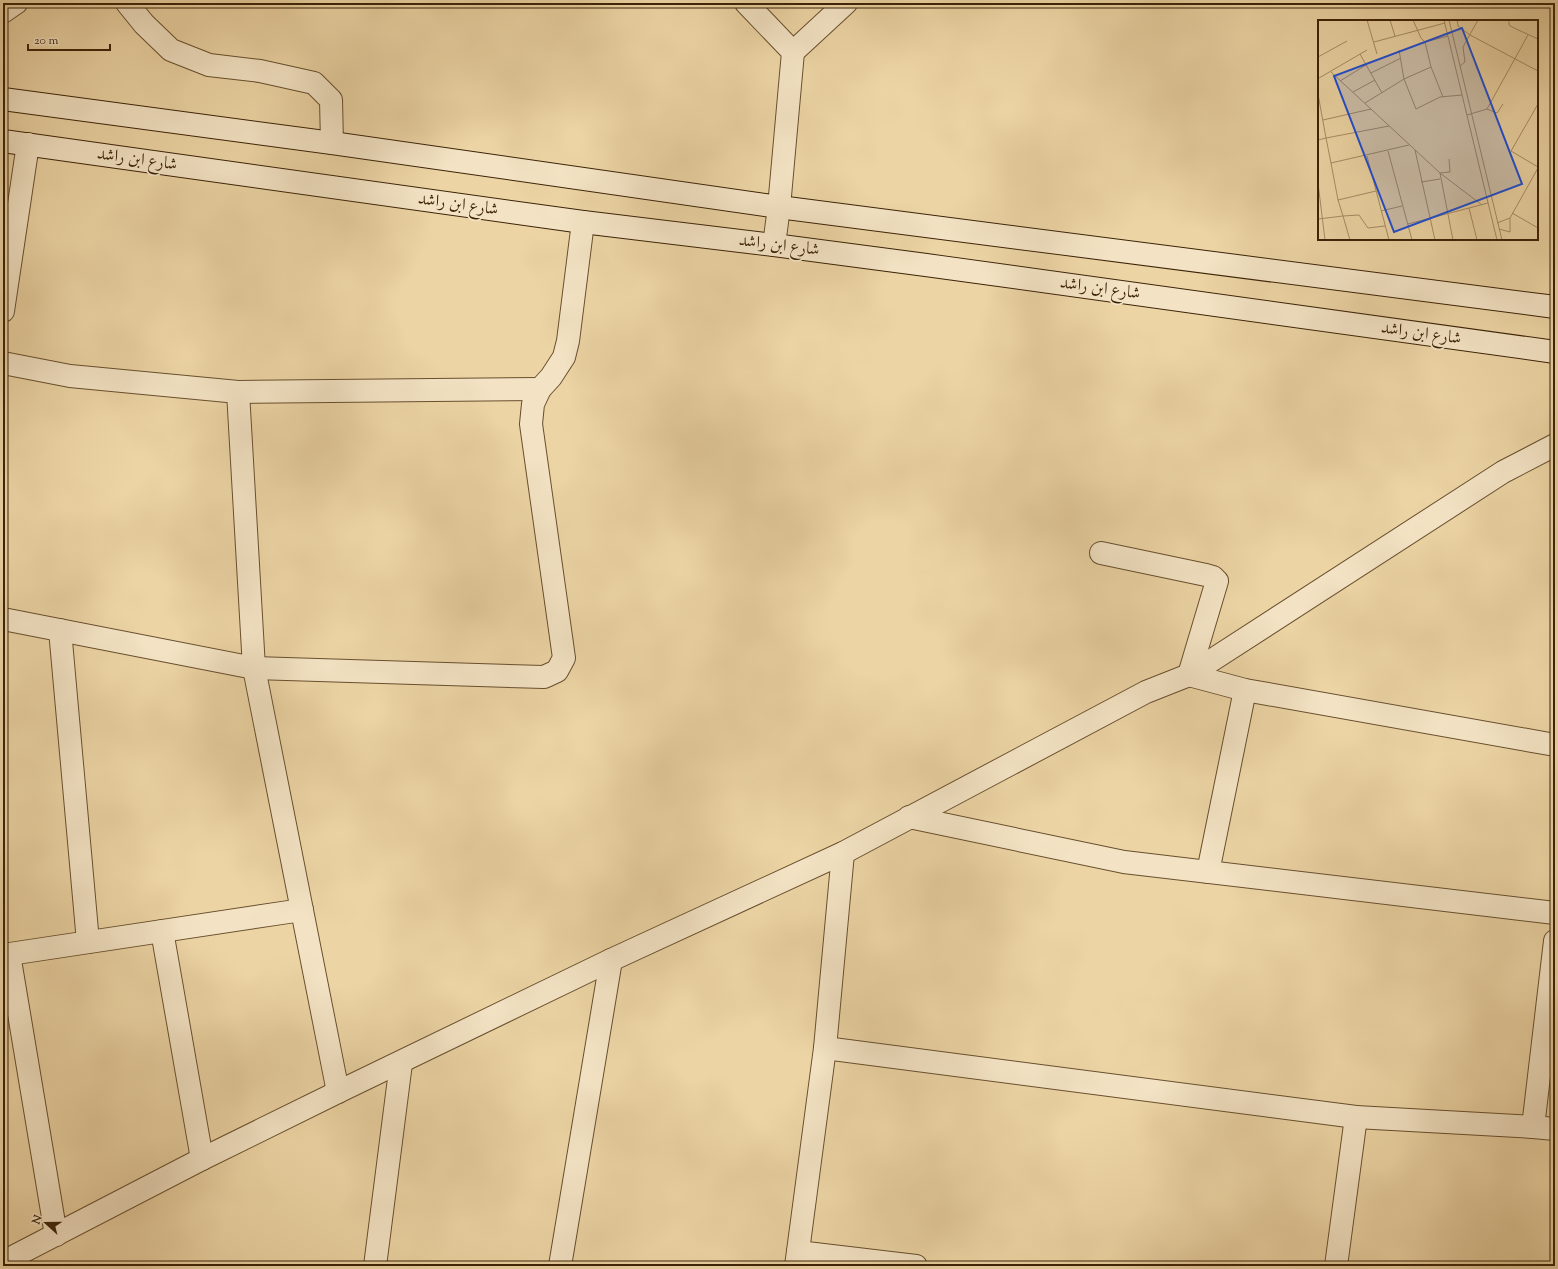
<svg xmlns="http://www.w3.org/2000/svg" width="1558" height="1269" viewBox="0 0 1558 1269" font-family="'Sorts Mill Goudy',Amiri,serif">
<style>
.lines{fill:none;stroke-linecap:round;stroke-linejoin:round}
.street-casing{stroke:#684f2e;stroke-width:24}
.secondary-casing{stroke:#3c2307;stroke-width:24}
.street{stroke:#f3e3c4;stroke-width:22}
.secondary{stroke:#f3e3c4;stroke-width:22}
.labels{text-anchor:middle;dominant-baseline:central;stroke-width:3.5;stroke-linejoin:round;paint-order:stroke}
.street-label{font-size:17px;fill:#3c2307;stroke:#f3e3c4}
.inset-road{fill:none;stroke:#a68d65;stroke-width:1}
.view{fill:#1d4ed8;fill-opacity:0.15;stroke:#1d4ed8;stroke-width:2}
.inset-edge{fill:none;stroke:#3c2307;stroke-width:2}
</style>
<rect width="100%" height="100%" fill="#ecd4a4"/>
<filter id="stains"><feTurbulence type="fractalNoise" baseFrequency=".005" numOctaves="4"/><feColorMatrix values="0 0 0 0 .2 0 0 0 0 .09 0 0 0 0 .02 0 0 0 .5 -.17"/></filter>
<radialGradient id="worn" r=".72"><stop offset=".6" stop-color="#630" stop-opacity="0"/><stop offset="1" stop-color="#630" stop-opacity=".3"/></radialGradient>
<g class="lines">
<!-- street casing -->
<g class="street-casing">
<g id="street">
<polyline points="127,3 144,24 171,50 209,65 260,71 314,83 331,100 332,143"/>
<polyline points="746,3 793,52 779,207 774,245"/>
<polyline points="3,12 16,3"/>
<polyline points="793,52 846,3"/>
<polyline points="3,311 28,144"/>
<polyline points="3,363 70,376 238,392 540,389"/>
<polyline points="238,392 254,668 338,1092"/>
<polyline points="1101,553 1206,575 1213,577 1217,581 1189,675 1245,690 1555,745"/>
<polyline points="3,619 254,668 544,677 557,671 564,658 531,424 533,404 540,389 551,377 564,357 568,341 583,222"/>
<polyline points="60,630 88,942"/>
<polyline points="909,817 1124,862 1555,913"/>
<polyline points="1208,872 1245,690"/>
<polyline points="162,931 202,1159"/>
<polyline points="9,954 56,1235"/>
<polyline points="3,955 302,910"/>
<polyline points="825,1048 1356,1117 1533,1127 1555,1129"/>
<polyline points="1533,1127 1555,941"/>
<polyline points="798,1252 916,1266"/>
<polyline points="3,1262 202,1159 338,1092 611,960 843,853 1146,692 1189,675 1503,472 1555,445"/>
<polyline points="375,1266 401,1063"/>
<polyline points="560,1266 611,960"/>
<polyline points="796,1266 825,1048 843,853"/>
<polyline points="1336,1266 1356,1117"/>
</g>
</g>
<!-- secondary casing -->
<g class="secondary-casing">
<g id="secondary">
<polyline points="3,99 332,143 779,207 1555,307"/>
<polyline points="3,141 583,222 774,245 926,265 1555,352"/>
</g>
</g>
<!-- street -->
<use href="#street" class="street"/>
<!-- secondary -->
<use href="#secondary" class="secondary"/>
</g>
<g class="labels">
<!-- street labels -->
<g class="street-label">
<text transform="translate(137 160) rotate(8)">شارع ابن راشد</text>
<text transform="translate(458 205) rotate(8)">شارع ابن راشد</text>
<text transform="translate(779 246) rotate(7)">شارع ابن راشد</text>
<text transform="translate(1100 289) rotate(8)">شارع ابن راشد</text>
<text transform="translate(1421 334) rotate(8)">شارع ابن راشد</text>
</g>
</g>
<!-- overview -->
<g transform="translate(1318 20)">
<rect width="220" height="220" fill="#ecd4a4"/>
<path class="inset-road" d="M49 0 59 34M72 0 77 16M95 0 103 18 107 22 113 47 125 77M126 0 179 220M131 0 184 220M139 0 140 6 152 15 220 51M191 0V5L196 8 220 19M56 22 127 3M107 22 130 16M81 30 86 59 98 89 122 77 144 75M42 34 64 73M0 37 29 21M0 46V68M142 46 147 42 145 27 160 0M13 52 122 153 164 185M53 53 83 38M1 58 49 30M22 61 48 45M35 72 57 60M0 74 8 118 71 106M47 83 86 59 113 47M220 84 193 131 220 147M169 89 179 93 185 84M149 95 169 89 210 15M5 100 53 89M0 120 8 118 13 143M97 130 117 220M70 131 94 220M49 136 71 220M131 139 132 152 122 153 135 220M103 162 122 159M0 163 7 220M58 171 20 180 25 196 41 195 50 208 67 206M20 180 13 143 91 125M151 188 159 220M63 191 84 186M194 193 220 208M0 199 25 196 32 220M179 203 192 198 220 148M90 204 170 183M181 209 192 212V198"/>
<path class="view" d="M144 8 204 164 76 212 16 56Z"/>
<rect width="220" height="220" class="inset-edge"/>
</g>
<!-- margin -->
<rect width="1558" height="1269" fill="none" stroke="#ecd4a4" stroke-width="16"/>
<rect x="4" y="4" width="1550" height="1261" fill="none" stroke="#3c2307" stroke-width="2"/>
<rect x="8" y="8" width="1542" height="1253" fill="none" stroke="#3c2307"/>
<!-- north arrow -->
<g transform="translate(46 1223) rotate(291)" stroke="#f3e3c4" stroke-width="3" paint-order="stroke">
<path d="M0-3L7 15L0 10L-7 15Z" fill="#3c2307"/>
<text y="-6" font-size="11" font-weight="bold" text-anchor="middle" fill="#3c2307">N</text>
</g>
<!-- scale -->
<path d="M28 44v6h82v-6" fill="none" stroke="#3c2307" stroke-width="2"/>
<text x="34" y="44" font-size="12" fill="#3c2307" stroke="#f3e3c4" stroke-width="3" paint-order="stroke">20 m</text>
<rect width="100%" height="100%" filter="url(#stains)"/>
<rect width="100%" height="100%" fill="url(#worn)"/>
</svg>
